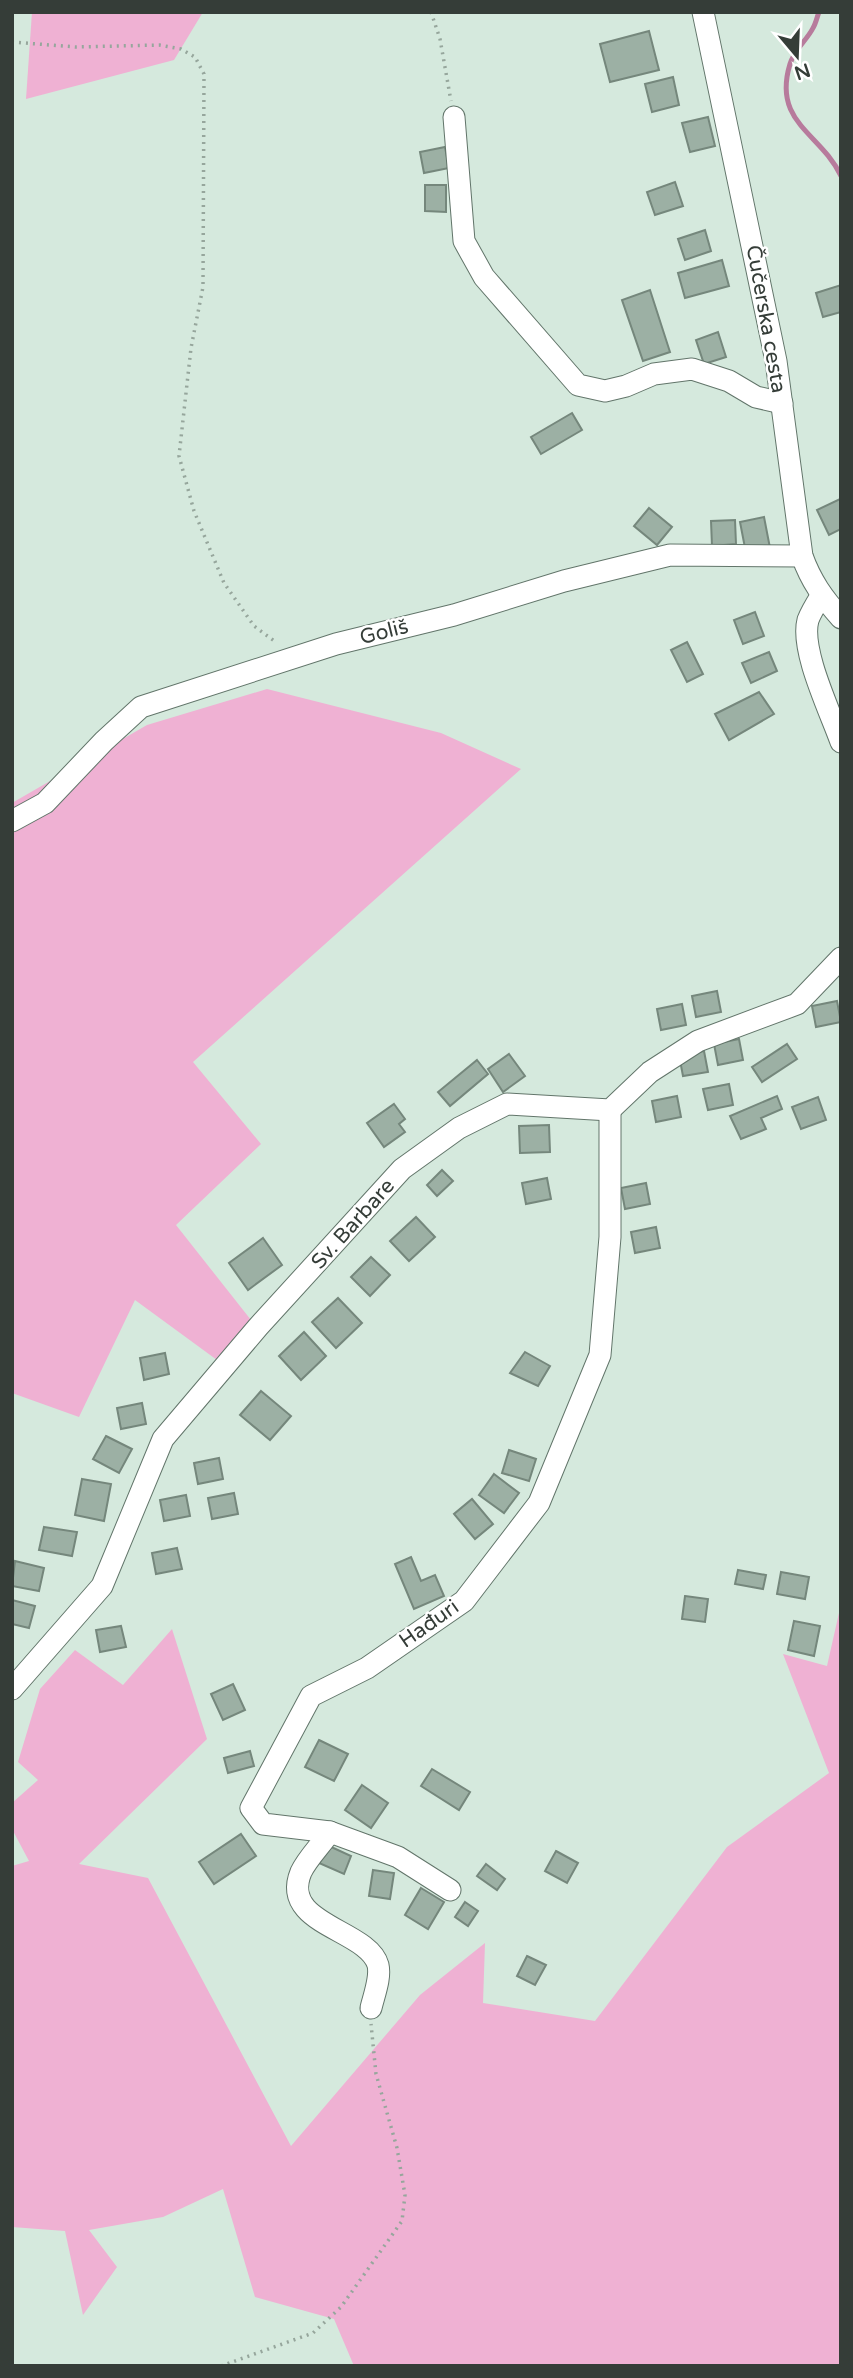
<svg xmlns="http://www.w3.org/2000/svg" width="853" height="2378" viewBox="0 0 853 2378" font-family="'Varela Round',sans-serif">
<style>
.green{fill:#efb1d3}
.lines{fill:none;stroke-linecap:round;stroke-linejoin:round}
.stream{stroke:#b77b9c;stroke-width:5}
.building{fill:#9cb0a4;stroke:#75877c;stroke-width:2}
.minor-casing{stroke:#62756a;stroke-width:23}
.path{stroke:#96a69c;stroke-width:3.5;stroke-dasharray:2 5;stroke-linecap:butt}
.minor{stroke:#fff;stroke-width:21}
.labels{text-anchor:middle;dominant-baseline:central;stroke-width:5;stroke-linejoin:round;paint-order:stroke}
.street-label{font-size:21px;fill:#353d38;stroke:#fff}
</style>
<rect width="100%" height="100%" fill="#d5e9dd"/>
<!-- green -->
<g class="green">
<polygon points="32,12 203,12 174,60 26,99"/>
<polygon points="267,689 441,733 521,769 193,1062 261,1144 176,1225 251,1320 217,1360 135,1300 79,1417 12,1393 12,803 147,725"/>
<polygon points="841,1604 841,2366 354,2366 334,2319 255,2297 223,2189 163,2217 89,2230 117,2267 83,2315 65,2231 12,2227 12,1866 29,1861 12,1829 12,1803 38,1780 18,1762 40,1689 75,1650 123,1685 172,1629 207,1739 79,1864 148,1878 291,2146 420,1995 485,1943 483,2003 595,2021 727,1847 829,1773 783,1654 827,1666"/>
</g>
<g class="lines">
<!-- stream -->
<path class="stream" d="M819 12C817 17 816 23 813 28 807 40 794 50 790 64 772 123 821 133 841 176"/>
</g>
<!-- building -->
<g class="building">
<polygon points="649,31 659,70 610,82 600,44"/>
<polygon points="673,77 679,105 652,112 645,84"/>
<polygon points="708,117 715,146 690,152 682,123"/>
<polygon points="445,147 449,168 424,173 420,152"/>
<polygon points="675,182 683,206 655,215 647,192"/>
<polygon points="425,185 446,185 446,212 425,211"/>
<polygon points="705,230 711,251 685,260 678,239"/>
<polygon points="722,260 729,286 685,298 678,273"/>
<polygon points="841,285 841,312 823,317 816,293"/>
<polygon points="650,290 670,352 643,361 622,300"/>
<polygon points="718,332 726,357 704,364 696,340"/>
<polygon points="572,413 582,430 541,454 531,437"/>
<polygon points="840,499 841,529 829,535 817,510"/>
<polygon points="649,508 672,527 657,545 634,526"/>
<polygon points="764,517 770,548 746,553 740,522"/>
<polygon points="735,520 736,544 712,546 711,521"/>
<polygon points="755,612 764,636 743,644 734,620"/>
<polygon points="687,642 703,674 687,682 671,650"/>
<polygon points="769,652 777,671 751,683 742,663"/>
<polygon points="759,692 774,714 729,740 715,714"/>
<polygon points="717,991 721,1012 696,1017 692,996"/>
<polygon points="837,1001 841,1022 816,1027 812,1006"/>
<polygon points="682,1004 686,1025 661,1030 657,1009"/>
<polygon points="739,1039 743,1060 718,1065 714,1044"/>
<polygon points="787,1044 797,1059 762,1082 752,1067"/>
<polygon points="704,1051 708,1072 683,1076 679,1055"/>
<polygon points="509,1054 525,1076 503,1092 488,1069"/>
<polygon points="477,1060 488,1074 450,1106 438,1092"/>
<polygon points="729,1084 733,1105 708,1110 703,1089"/>
<polygon points="677,1096 681,1117 656,1122 652,1101"/>
<polygon points="777,1096 782,1109 761,1118 766,1129 741,1139 730,1116"/>
<polygon points="818,1097 826,1120 801,1129 792,1107"/>
<polygon points="394,1104 405,1119 399,1124 405,1132 384,1147 367,1123"/>
<polygon points="549,1125 550,1152 520,1153 519,1126"/>
<polygon points="442,1170 453,1181 437,1196 427,1185"/>
<polygon points="547,1178 551,1199 526,1204 522,1183"/>
<polygon points="646,1183 650,1204 625,1209 621,1188"/>
<polygon points="416,1217 435,1237 409,1261 390,1241"/>
<polygon points="656,1227 660,1248 635,1253 631,1232"/>
<polygon points="263,1238 282,1265 248,1290 229,1263"/>
<polygon points="371,1257 390,1275 370,1296 351,1277"/>
<polygon points="338,1298 362,1323 336,1348 312,1322"/>
<polygon points="304,1332 326,1356 301,1380 279,1356"/>
<polygon points="525,1352 550,1366 538,1386 510,1373"/>
<polygon points="165,1353 169,1374 144,1380 140,1358"/>
<polygon points="261,1391 291,1416 270,1440 240,1415"/>
<polygon points="142,1403 146,1424 121,1429 117,1408"/>
<polygon points="106,1436 132,1449 119,1473 93,1459"/>
<polygon points="509,1450 536,1459 529,1481 502,1473"/>
<polygon points="219,1458 223,1479 198,1484 194,1463"/>
<polygon points="494,1474 519,1493 504,1513 479,1495"/>
<polygon points="82,1479 111,1484 104,1521 75,1515"/>
<polygon points="234,1493 238,1514 212,1519 208,1498"/>
<polygon points="186,1495 190,1516 164,1521 160,1500"/>
<polygon points="472,1499 493,1524 475,1539 454,1514"/>
<polygon points="44,1527 77,1532 72,1556 39,1550"/>
<polygon points="177,1548 182,1569 156,1574 152,1553"/>
<polygon points="411,1557 421,1581 435,1575 444,1596 414,1609 395,1564"/>
<polygon points="15,1561 44,1568 39,1591 12,1586"/>
<polygon points="738,1570 766,1575 763,1589 735,1584"/>
<polygon points="781,1572 809,1577 805,1599 777,1594"/>
<polygon points="685,1596 708,1599 705,1622 682,1619"/>
<polygon points="12,1600 35,1606 29,1628 12,1624"/>
<polygon points="794,1621 820,1626 814,1656 788,1650"/>
<polygon points="121,1626 126,1647 100,1652 96,1630"/>
<polygon points="233,1684 245,1710 223,1720 211,1694"/>
<polygon points="319,1740 348,1754 334,1781 305,1767"/>
<polygon points="250,1751 254,1766 228,1773 224,1758"/>
<polygon points="432,1769 470,1792 459,1810 421,1786"/>
<polygon points="362,1785 388,1803 371,1828 345,1810"/>
<polygon points="241,1834 256,1856 214,1884 199,1862"/>
<polygon points="327,1845 351,1856 344,1874 319,1863"/>
<polygon points="556,1851 578,1863 567,1883 545,1871"/>
<polygon points="486,1864 505,1879 497,1890 477,1876"/>
<polygon points="373,1870 394,1873 390,1899 369,1896"/>
<polygon points="421,1888 444,1902 428,1929 405,1915"/>
<polygon points="465,1902 478,1911 468,1926 455,1917"/>
<polygon points="527,1956 546,1965 535,1985 517,1976"/>
</g>
<g class="lines">
<!-- minor casing -->
<g class="minor-casing">
<g id="minor">
<path d="M703 12 776 361 802 556C811 581 823 598 841 618"/>
<polyline points="454,117 464,241 484,277 578,385 605,391 626,386 654,374 692,369 729,381 756,397 782,403"/>
<path d="M821 596C816 604 811 612 808 620 800 650 830 711 841 742"/>
<polyline points="12,821 45,803 104,741 141,707 336,644 454,615 564,581 670,555 802,556"/>
<polyline points="12,1689 102,1586 163,1439 258,1327 402,1169 459,1128 507,1104 610,1110 650,1072 698,1041 797,1004 841,958"/>
<path d="M330 1832C321 1845 307 1859 301 1872 279 1925 368 1929 378 1965 381 1978 374 1995 371 2008"/>
<polyline points="450,1890 398,1857 330,1832 263,1824 251,1808 311,1696 367,1668 464,1601 539,1503 600,1355 610,1237 610,1110"/>
</g>
</g>
<!-- path -->
<g class="path">
<polyline points="431,12 440,39 451,101"/>
<polyline points="12,42 76,47 159,45 181,49 195,57 204,74 203,287 191,348 179,456 194,511 224,583 254,626 277,643"/>
<polyline points="221,2366 313,2333 341,2307 402,2221 405,2195 397,2148 376,2074 371,2024"/>
</g>
<!-- minor -->
<use href="#minor" class="minor"/>
</g>
<g class="labels">
<!-- street labels -->
<g class="street-label">
<text transform="translate(766 319) rotate(80)">Čučerska cesta</text>
<text transform="translate(384 632) rotate(-14)">Goliš</text>
<text transform="translate(353 1224) rotate(-48)">Sv. Barbare</text>
<text transform="translate(429 1624) rotate(-35)">Hađuri</text>
</g>
</g>
<!-- border -->
<rect width="853" height="2378" fill="none" stroke="#353d38" stroke-width="28"/>
<!-- north arrow -->
<g transform="translate(797 56) rotate(161)" stroke="#ffffff" stroke-width="5" paint-order="stroke">
<path d="M0-5L12 26L0 18L-12 26Z" fill="#353d38"/>
<text y="-10" font-size="19" font-weight="bold" text-anchor="middle" fill="#353d38">N</text>
</g>
</svg>
